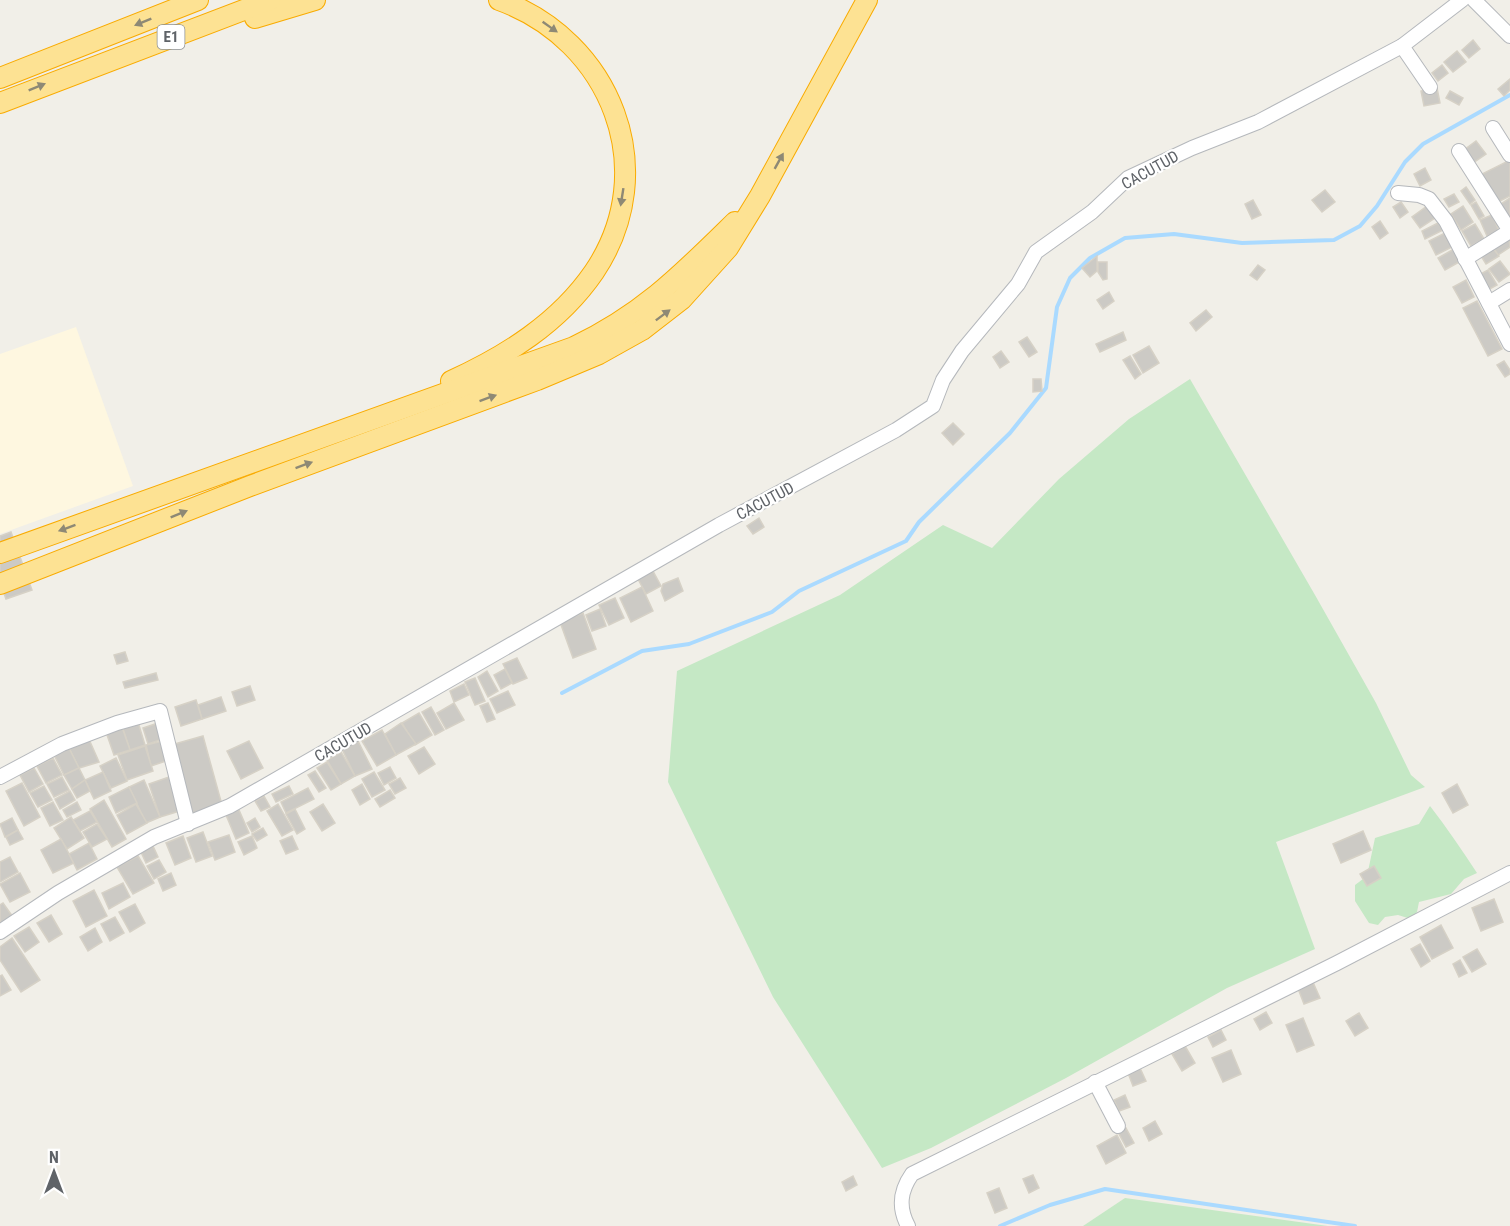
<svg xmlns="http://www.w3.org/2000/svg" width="1510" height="1226" viewBox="0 0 1510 1226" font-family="'Roboto Condensed',sans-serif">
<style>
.commercial{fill:#fef7e0}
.green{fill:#c5e8c5}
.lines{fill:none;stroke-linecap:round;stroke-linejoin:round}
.stream{stroke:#aadaff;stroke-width:4}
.building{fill:#cccac5;stroke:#d6d1c6;stroke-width:1.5}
.minor-casing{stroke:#b5b8bc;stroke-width:16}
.highway-casing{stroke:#f9ab00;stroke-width:22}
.minor{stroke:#fff;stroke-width:14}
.highway{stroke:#fde293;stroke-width:20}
.oneway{fill:#8e8975}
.labels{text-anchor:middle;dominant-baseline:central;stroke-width:4.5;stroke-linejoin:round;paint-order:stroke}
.shield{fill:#fff;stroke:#8f9295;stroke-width:1.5}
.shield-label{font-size:15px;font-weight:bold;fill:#5f6368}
.street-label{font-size:16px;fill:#5f6368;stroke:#fff}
</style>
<rect width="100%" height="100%" fill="#f1efe8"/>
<!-- commercial -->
<polygon class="commercial" points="76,327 133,486 0,534 0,354"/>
<!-- green -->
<g class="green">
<polygon points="1190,379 1315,595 1376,703 1411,775 1425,787 1276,842 1315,949 1227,988 1066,1078 931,1148 882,1168 773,997 668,782 677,671 840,595 943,525 992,548 1059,479 1129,419"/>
<path d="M1430 806C1447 828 1462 850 1477 873L1464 879 1451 894 1419 902 1417 912 1411 919 1398 915 1385 917 1378 925 1369 923 1355 901V885L1367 876 1375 838 1419 824Z"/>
<polygon points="1125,1198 1328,1226 1083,1226"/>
</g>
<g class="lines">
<!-- stream -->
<g class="stream">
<polyline points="562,693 642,651 689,644 772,612 799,591 906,541 919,522 1010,433 1046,388 1057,307 1070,278 1090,258 1125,238 1174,234 1242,243 1334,240 1360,226 1377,206 1405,162 1423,144 1510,95"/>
<polyline points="1000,1226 1050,1205 1105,1189 1355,1226"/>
</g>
</g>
<!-- building -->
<g class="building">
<polygon points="1473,40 1480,49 1469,58 1462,50"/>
<polygon points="1457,51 1466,62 1453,72 1444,62"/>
<polygon points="1442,65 1448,73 1438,81 1432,73"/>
<polygon points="1510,79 1510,90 1504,96 1498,89"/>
<polygon points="1437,88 1440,103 1424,106 1421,91"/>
<polygon points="1450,91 1463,98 1459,105 1446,98"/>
<polygon points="1476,141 1486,154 1473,163 1464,150"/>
<polygon points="1510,160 1510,196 1496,203 1482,174"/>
<polygon points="1425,168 1431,180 1420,186 1414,174"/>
<polygon points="1466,187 1475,200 1470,204 1461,191"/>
<polygon points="1325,190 1335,202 1322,212 1312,200"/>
<polygon points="1454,194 1459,202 1449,207 1444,199"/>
<polygon points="1510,198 1510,225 1498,206"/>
<polygon points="1253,200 1261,215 1252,219 1245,204"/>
<polygon points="1401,202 1408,212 1400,218 1393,207"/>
<polygon points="1476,202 1484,216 1479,219 1471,205"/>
<polygon points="1427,206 1435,218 1420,228 1412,217"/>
<polygon points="1463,206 1473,222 1461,230 1451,214"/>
<polygon points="1492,215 1499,231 1487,236 1480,220"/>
<polygon points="1380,221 1388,233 1380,239 1372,227"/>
<polygon points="1438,223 1443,230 1425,239 1422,231"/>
<polygon points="1475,224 1484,239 1471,246 1462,231"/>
<polygon points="1447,232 1454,246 1436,255 1429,241"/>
<polygon points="1509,239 1510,247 1498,255 1493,248"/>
<polygon points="1493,248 1499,256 1486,264 1481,256"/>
<polygon points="1454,249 1461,261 1445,270 1438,258"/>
<polygon points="1097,256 1097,271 1090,277 1082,268"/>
<polygon points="1500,261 1510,274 1499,282 1489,269"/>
<polygon points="1098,262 1107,262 1107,279 1103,280 1098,272"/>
<polygon points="1258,265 1265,270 1257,280 1250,275"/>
<polygon points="1488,270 1497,285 1486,291 1477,276"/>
<polygon points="1466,280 1474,297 1462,303 1453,287"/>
<polygon points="1109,292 1114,301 1103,309 1097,300"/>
<polygon points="1477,301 1502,349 1488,356 1463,308"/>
<polygon points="1206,310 1212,317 1196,331 1190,323"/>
<polygon points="1123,332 1126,340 1100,352 1096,344"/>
<polygon points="1027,337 1037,352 1029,357 1019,342"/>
<polygon points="1149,346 1159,363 1143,373 1133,355"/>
<polygon points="1001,351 1009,362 1000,368 993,357"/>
<polygon points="1130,356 1141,374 1135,379 1123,360"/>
<polygon points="1504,361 1510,370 1510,374 1505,377 1497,365"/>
<polygon points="1033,379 1041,379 1042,391 1033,392"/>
<polygon points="953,423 964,434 953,445 942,433"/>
<polygon points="759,518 764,527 753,534 747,526"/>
<polygon points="11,532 32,590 6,599 0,582 0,536"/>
<polygon points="653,571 661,586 646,594 638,579"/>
<polygon points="678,578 683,591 665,601 661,591 663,584"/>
<polygon points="642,587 653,611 631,622 620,598"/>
<polygon points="615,598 624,618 609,625 599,605"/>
<polygon points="600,609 606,626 592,631 586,615"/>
<polygon points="583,613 596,649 573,658 560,622"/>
<polygon points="125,652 128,661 117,664 114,655"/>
<polygon points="517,658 527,678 513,684 503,664"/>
<polygon points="505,669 512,683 501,689 494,675"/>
<polygon points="487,671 498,691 488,697 478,677"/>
<polygon points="156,673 158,680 125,688 123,682"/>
<polygon points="475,678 485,701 475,705 465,682"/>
<polygon points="464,684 469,695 454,702 450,691"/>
<polygon points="250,686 255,700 237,706 232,692"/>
<polygon points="508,691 515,705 497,713 490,699"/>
<polygon points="221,697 226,711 202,719 198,705"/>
<polygon points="196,700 202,719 181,726 175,707"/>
<polygon points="454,703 464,720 446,729 437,713"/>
<polygon points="488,703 495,719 487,722 480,706"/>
<polygon points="431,707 444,730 435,735 422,712"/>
<polygon points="419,713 432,735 415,745 402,723"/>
<polygon points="138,722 145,745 130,750 122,726"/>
<polygon points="161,722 166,738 148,744 143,728"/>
<polygon points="401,723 416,744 396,755 385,734"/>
<polygon points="122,727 130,750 114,755 106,732"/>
<polygon points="382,730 396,755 377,766 362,741"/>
<polygon points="203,736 222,805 191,814 171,745"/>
<polygon points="88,737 99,762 79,768 69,748"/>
<polygon points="163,741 169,760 151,766 146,745"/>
<polygon points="249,741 263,768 241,779 227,751"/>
<polygon points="358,741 372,769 355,776 342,749"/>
<polygon points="145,746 153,771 127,780 118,755"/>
<polygon points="424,747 435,764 419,774 408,756"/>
<polygon points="69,748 79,768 64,775 54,755"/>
<polygon points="341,752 355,776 341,784 327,760"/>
<polygon points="53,758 62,775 46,783 37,766"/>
<polygon points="116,758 127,781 111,788 100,766"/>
<polygon points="327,762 341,784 331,790 317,768"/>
<polygon points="390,767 396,778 384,785 378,773"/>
<polygon points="34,768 43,784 29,792 20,775"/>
<polygon points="79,768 85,780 72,789 64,775"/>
<polygon points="315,771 326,788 319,792 308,775"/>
<polygon points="103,772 111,791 94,799 85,780"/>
<polygon points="374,772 385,790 372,797 362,779"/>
<polygon points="172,776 183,810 160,817 149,784"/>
<polygon points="62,777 69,790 54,797 47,784"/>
<polygon points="400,778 406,788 395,794 389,784"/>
<polygon points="85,780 90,791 77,798 72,789"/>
<polygon points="144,780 160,817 146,823 129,787"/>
<polygon points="22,783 40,817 24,826 6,791"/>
<polygon points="362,784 370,799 360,805 352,790"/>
<polygon points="1457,784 1468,805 1453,813 1442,793"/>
<polygon points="44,786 52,800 38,807 30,793"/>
<polygon points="289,786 293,794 276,802 272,794"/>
<polygon points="129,787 137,803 116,813 109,797"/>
<polygon points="308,788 314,799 286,813 281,802"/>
<polygon points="390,790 395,798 380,807 375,799"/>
<polygon points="70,791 75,800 60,809 55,799"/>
<polygon points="264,796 270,807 261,811 255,801"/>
<polygon points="104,800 126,839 112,847 90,809"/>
<polygon points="53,802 63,820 50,826 41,808"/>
<polygon points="77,802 81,810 67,817 63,810"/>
<polygon points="136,804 147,823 127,834 117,815"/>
<polygon points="278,804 293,830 282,836 267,811"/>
<polygon points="323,804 335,823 322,831 310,812"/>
<polygon points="295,809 305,829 297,834 286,814"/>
<polygon points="239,810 249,833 236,839 226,815"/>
<polygon points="90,811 97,822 80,831 73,820"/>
<polygon points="71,817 84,838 67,849 54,828"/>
<polygon points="12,818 18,830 5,837 0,824"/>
<polygon points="255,818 260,827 252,832 247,823"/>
<polygon points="97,824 107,839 92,847 83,832"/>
<polygon points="263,828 267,835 257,841 252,834"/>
<polygon points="18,830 23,839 10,845 6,837"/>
<polygon points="1363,831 1371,850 1341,863 1333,844"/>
<polygon points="203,832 212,856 196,862 187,838"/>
<polygon points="229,835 235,852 215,860 208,842"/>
<polygon points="183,836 191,858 175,865 166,843"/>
<polygon points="252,836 257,848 244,855 238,842"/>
<polygon points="292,836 298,849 286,854 280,841"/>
<polygon points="61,839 74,863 53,873 41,850"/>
<polygon points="89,843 97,859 77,870 69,854"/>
<polygon points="153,846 158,857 146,863 141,852"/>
<polygon points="138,856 154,883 133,894 117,867"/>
<polygon points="10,857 18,872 0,882 0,862"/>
<polygon points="159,860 166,872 154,879 147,866"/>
<polygon points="1374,866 1381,878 1367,886 1360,874"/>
<polygon points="20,873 30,892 10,902 0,884"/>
<polygon points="171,873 176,885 163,891 158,879"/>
<polygon points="123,883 130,897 109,909 102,893"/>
<polygon points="94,890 107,916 86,927 73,901"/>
<polygon points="1494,899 1503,922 1481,931 1472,908"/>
<polygon points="3,903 13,917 0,925 0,905"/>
<polygon points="135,904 145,923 130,932 119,912"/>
<polygon points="51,915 62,934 49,942 37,923"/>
<polygon points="115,917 124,933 110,941 101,924"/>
<polygon points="1441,925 1453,948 1432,959 1420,937"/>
<polygon points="29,927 39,942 25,952 14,936"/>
<polygon points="95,928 102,942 88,951 80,937"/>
<polygon points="12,938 40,980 21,992 0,960 0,947"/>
<polygon points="1420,944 1430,961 1421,967 1411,949"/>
<polygon points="1477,949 1486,964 1472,972 1463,957"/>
<polygon points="1460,960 1467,973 1459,977 1453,964"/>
<polygon points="2,975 11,990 0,996 0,976"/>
<polygon points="1312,980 1320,998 1304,1004 1297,986"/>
<polygon points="1266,1012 1272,1023 1260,1030 1254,1019"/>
<polygon points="1359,1013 1368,1028 1355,1036 1346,1021"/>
<polygon points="1303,1018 1314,1045 1297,1052 1286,1025"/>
<polygon points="1221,1030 1226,1040 1213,1047 1208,1037"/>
<polygon points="1185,1046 1195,1063 1182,1071 1172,1054"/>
<polygon points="1231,1050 1241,1074 1223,1082 1212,1058"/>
<polygon points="1140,1068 1146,1081 1133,1086 1128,1073"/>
<polygon points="1125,1095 1130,1107 1119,1111 1114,1100"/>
<polygon points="1155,1121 1162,1134 1149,1141 1143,1128"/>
<polygon points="1126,1128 1134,1143 1126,1147 1118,1132"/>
<polygon points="1117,1135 1126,1153 1106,1164 1097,1146"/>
<polygon points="1033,1175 1039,1188 1029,1193 1023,1179"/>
<polygon points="853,1176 857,1185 846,1191 842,1182"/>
<polygon points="999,1188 1007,1208 995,1213 987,1193"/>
</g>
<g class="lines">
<!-- minor casing -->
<g class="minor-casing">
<g id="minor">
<polyline points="1474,0 1510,36"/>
<polyline points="1402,46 1430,87"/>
<polyline points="1493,128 1510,155"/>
<polyline points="1459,151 1510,231"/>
<polyline points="1398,193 1419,195 1429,199 1446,221 1510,344"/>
<polyline points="1465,259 1510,231"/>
<polyline points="1489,303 1510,290"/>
<polyline points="0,777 62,744 117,723 160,711 188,824"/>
<polyline points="0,932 58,893 154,837 230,806 719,525 896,430 933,406 943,380 962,351 1018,284 1036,252 1092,212 1128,178 1192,148 1258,122 1402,46 1462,0"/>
<polyline points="1095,1082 1118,1126"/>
<path d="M908 1226C898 1207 900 1191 912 1174L1337 963 1510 873"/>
</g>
</g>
<!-- highway casing -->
<g class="highway-casing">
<g id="highway">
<polyline points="255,18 315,0"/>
<polyline points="0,78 198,0"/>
<polyline points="0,103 270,0"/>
<path d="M451 381C506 356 559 323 594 272 663 170 611 40 499 0"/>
<path d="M0 553 574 347C643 314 681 275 735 222"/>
<polyline points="0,584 250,486 537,380 599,354 642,330 682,299 728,248 760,196 867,0"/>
</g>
</g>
<!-- minor -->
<use href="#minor" class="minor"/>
<!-- highway -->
<use href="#highway" class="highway"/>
</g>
<!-- one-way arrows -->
<defs><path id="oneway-solid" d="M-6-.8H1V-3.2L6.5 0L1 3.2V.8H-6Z" transform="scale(1.5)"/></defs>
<g class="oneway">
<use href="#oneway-solid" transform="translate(143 22) rotate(158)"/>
<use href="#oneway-solid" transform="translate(550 27) rotate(35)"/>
<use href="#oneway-solid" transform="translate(37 87) rotate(-22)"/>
<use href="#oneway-solid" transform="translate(779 161) rotate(-61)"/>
<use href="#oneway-solid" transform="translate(622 197) rotate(99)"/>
<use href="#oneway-solid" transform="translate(663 315) rotate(-37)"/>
<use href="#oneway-solid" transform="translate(488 398) rotate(-20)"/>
<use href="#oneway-solid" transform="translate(304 465) rotate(-20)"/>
<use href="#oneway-solid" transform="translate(179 514) rotate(-22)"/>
<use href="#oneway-solid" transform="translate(67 528) rotate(160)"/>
</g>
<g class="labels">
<!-- shield labels -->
<rect class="shield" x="157.5" y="25" width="27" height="24" rx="4.5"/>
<g class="shield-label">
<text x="171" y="37">E1</text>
</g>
<!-- street labels -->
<g class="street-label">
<text transform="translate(1150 170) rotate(-29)">CACUTUD</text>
<text transform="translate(765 501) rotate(-28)">CACUTUD</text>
<text transform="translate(343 742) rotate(-30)">CACUTUD</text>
</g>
</g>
<!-- north arrow -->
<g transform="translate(54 1172)" stroke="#ffffff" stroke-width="4.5" paint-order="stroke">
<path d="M0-4.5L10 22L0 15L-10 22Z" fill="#5f6368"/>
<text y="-9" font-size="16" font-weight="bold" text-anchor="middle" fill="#5f6368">N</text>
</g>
</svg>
